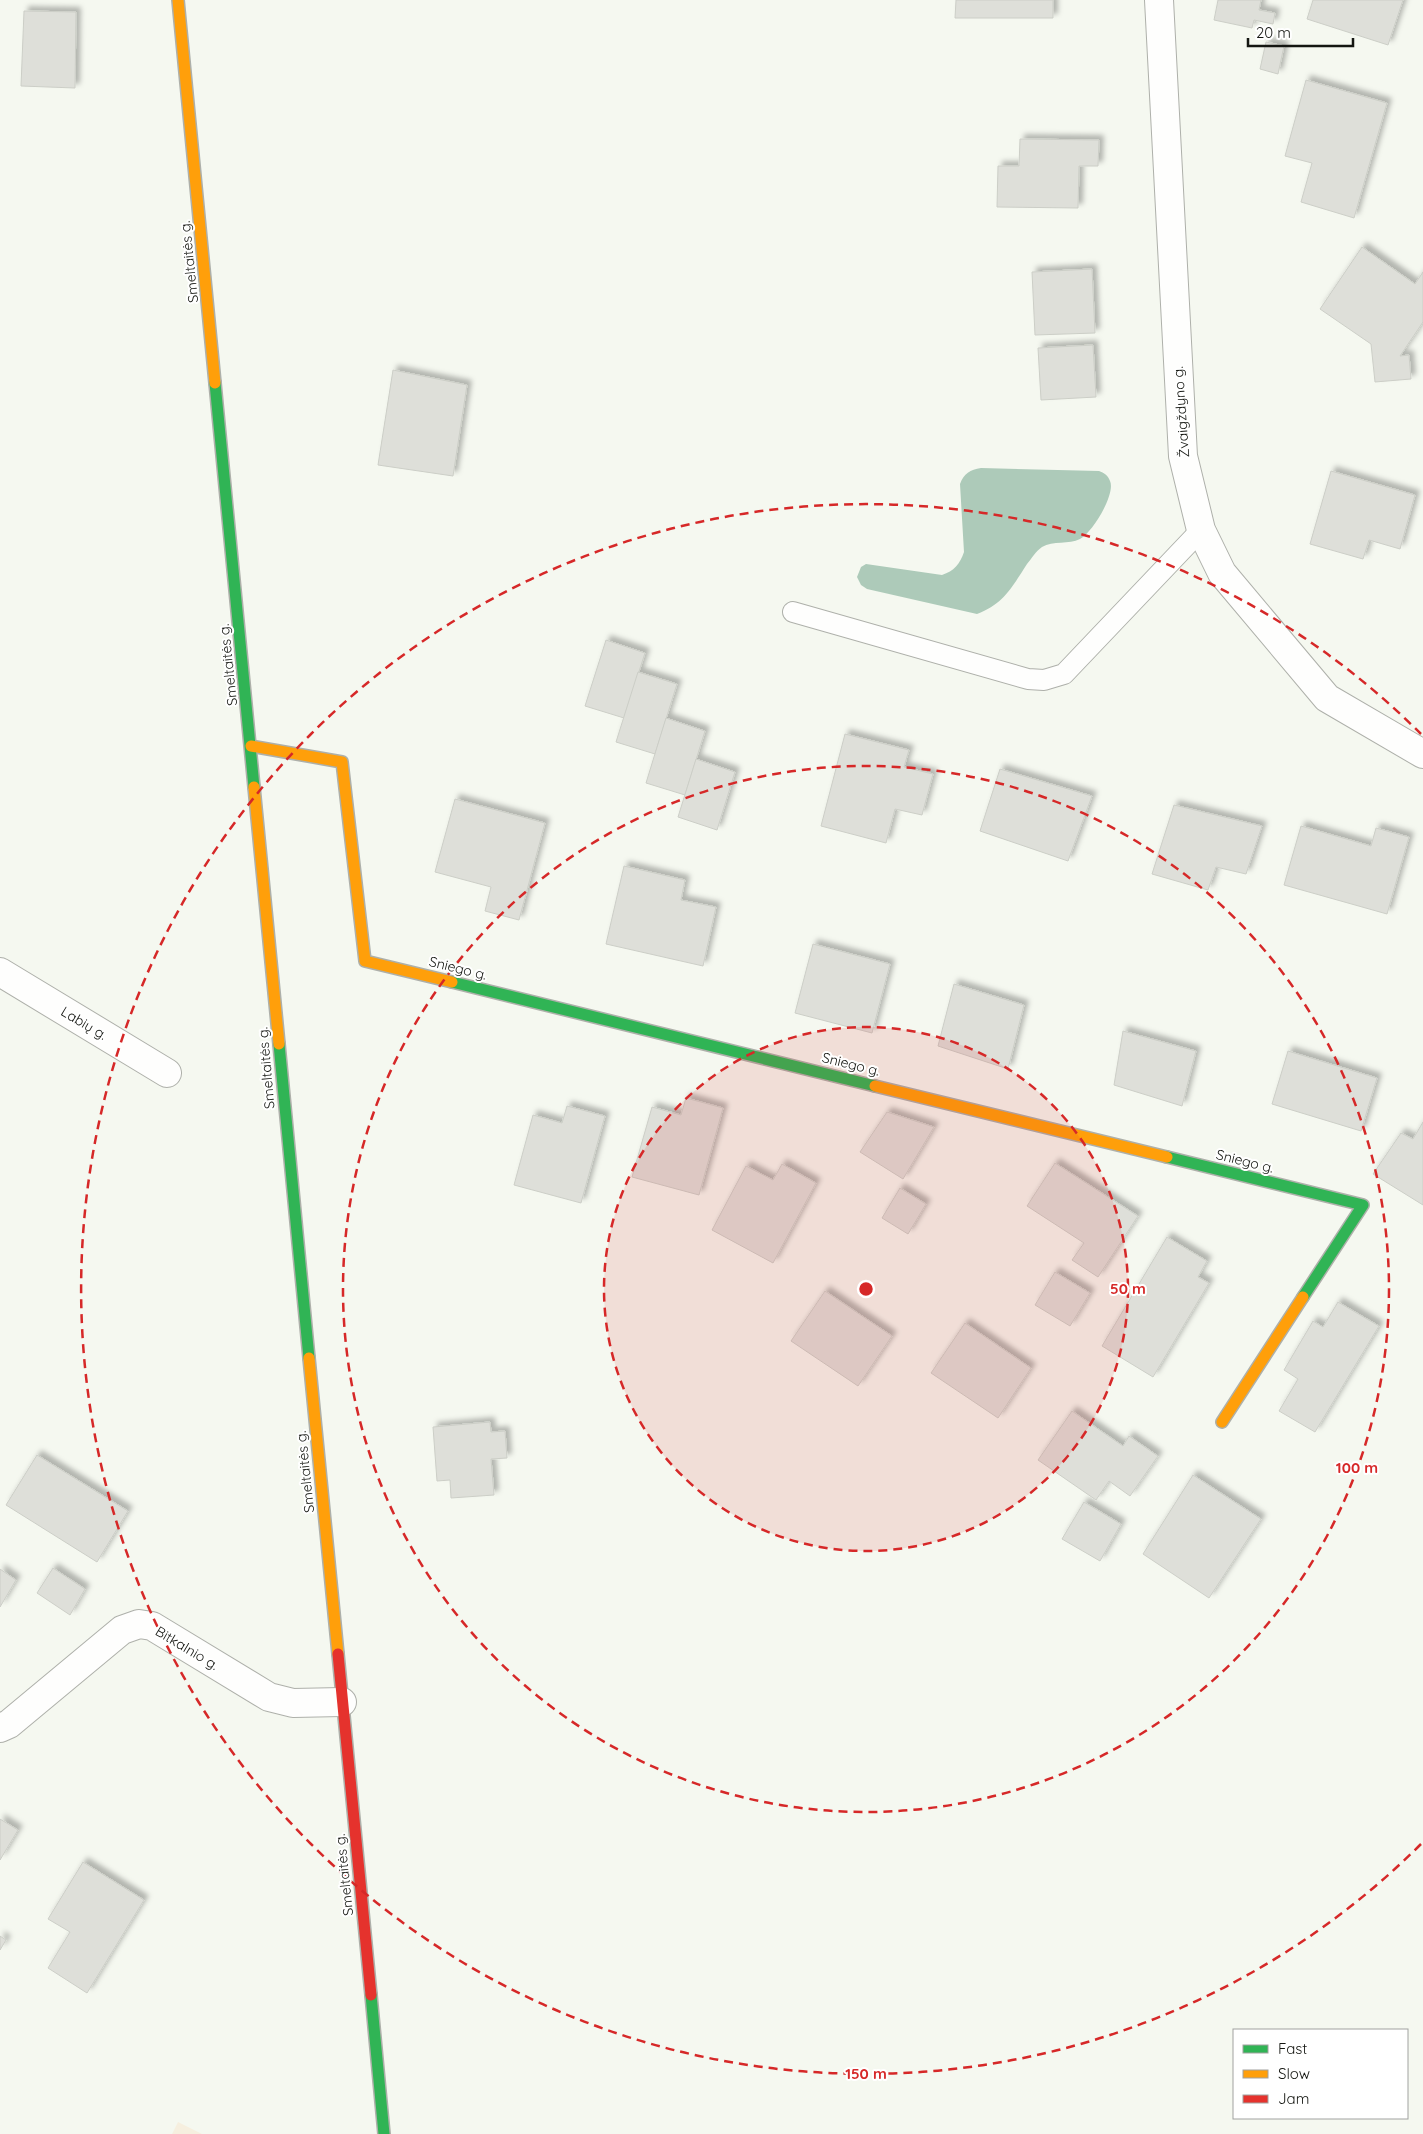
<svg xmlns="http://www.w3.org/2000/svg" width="1423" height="2134" viewBox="0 0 1423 2134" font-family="Quicksand,sans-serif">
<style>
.green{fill:#f6efdf}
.water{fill:#adcab9}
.building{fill:#dedfd9;stroke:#cccec7;filter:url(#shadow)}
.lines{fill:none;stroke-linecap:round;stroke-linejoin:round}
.lane-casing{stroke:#aeb0aa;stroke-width:22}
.street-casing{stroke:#aeb0aa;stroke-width:30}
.fast-casing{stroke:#aeb0aa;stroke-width:14}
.slow-casing{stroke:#aeb0aa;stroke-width:14}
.jam-casing{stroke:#aeb0aa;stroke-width:14}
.lane{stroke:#fefefd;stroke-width:20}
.street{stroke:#fefefd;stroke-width:28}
.fast{stroke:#30b455;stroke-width:11}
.slow{stroke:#ff9f0a;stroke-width:11}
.jam{stroke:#e5322d;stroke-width:11}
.ring{fill:none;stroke:#d62828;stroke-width:2.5;stroke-dasharray:9 6}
.labels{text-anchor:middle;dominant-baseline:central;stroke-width:4;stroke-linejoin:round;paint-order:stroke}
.street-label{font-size:14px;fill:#141611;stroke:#fff}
.centre{fill:#d62828;stroke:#fff;stroke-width:2.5}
.ring-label{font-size:15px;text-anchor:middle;font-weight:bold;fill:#d62828;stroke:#fff;stroke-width:4;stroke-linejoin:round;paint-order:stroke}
</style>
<defs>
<filter id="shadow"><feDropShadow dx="4.5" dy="-4.5" stdDeviation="2.5" flood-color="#0004"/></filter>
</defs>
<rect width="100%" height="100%" fill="#f5f8f0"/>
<!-- green -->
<polygon class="green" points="178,2122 202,2134 172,2134"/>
<!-- water -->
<path class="water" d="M981 468 1099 471C1104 473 1108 475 1110 481 1116 494 1092 533 1080 539 1069 545 1053 540 1042 547 1036 551 1032 558 1027 564 1012 587 1004 604 977 614L867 589 861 585 857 577 861 567 866 564 942 575C954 571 960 564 964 552L960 484C964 473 970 470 981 468Z"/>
<!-- building -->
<g class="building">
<polygon points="956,0 1053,0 1053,18 955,18"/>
<polygon points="1218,0 1261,0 1259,10 1275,13 1273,24 1254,20 1252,28 1214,20"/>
<polygon points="1313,0 1403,0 1388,45 1307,19"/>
<polygon points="24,11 76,12 75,88 21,86"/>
<polygon points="1266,42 1284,46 1278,74 1260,69"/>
<polygon points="1306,80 1387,103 1354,218 1301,202 1312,163 1285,156"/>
<polygon points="1020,139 1099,140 1098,166 1079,166 1078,208 997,207 998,166 1019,166"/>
<polygon points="1362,247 1415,284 1423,272 1423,322 1400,356 1409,355 1411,379 1375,382 1371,344 1320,309"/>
<polygon points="1092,269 1095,333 1035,335 1032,272"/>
<polygon points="1093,345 1096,397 1041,400 1038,348"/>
<polygon points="393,370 467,385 453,476 378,465"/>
<polygon points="1331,471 1415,495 1400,549 1369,540 1363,559 1310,544"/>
<polygon points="606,640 645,653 624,718 585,706"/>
<polygon points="638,672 677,684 655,754 616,742"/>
<polygon points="666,718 705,731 685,795 646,783"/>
<polygon points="845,734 909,750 904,767 933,774 922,815 895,809 886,843 821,826"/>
<polygon points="696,759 735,772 717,830 678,817"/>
<polygon points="1000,769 1092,796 1068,861 980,831"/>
<polygon points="455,799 545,823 519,920 485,911 491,887 435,872"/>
<polygon points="1174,805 1262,826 1246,874 1216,867 1208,890 1152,874"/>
<polygon points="1301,826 1371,846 1376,828 1409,837 1387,914 1284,885"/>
<polygon points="624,866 685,880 681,900 716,907 703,966 606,944"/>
<polygon points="813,944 890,964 872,1033 795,1013"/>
<polygon points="954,984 1024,1005 1008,1069 938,1046"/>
<polygon points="1123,1031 1196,1051 1182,1106 1114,1085"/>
<polygon points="1288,1051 1377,1078 1361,1131 1272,1104"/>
<polygon points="686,1098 723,1108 699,1195 632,1177 652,1107 681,1115"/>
<polygon points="567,1106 605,1116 581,1203 514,1185 533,1115 562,1123"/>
<polygon points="887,1112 934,1127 903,1179 860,1152"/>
<polygon points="1423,1122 1423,1205 1373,1174 1401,1133 1413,1139"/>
<polygon points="1055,1163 1138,1216 1098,1277 1072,1260 1084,1243 1027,1206"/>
<polygon points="782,1164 816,1183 773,1263 712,1230 746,1166 773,1180"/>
<polygon points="900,1188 926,1204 908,1234 882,1218"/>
<polygon points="1167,1237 1207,1261 1198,1277 1209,1283 1153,1377 1102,1346"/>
<polygon points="1055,1272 1090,1293 1070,1326 1035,1305"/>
<polygon points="825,1291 892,1336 858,1386 791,1341"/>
<polygon points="1338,1302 1379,1326 1315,1432 1279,1411 1298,1379 1284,1370 1313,1321 1323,1327"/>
<polygon points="965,1323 1031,1368 998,1418 931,1373"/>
<polygon points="1072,1411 1123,1446 1129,1436 1158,1456 1130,1496 1109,1481 1096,1500 1038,1460"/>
<polygon points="490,1422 491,1432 505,1431 507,1458 491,1459 494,1495 451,1498 450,1480 437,1481 433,1427"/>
<polygon points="37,1455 128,1511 97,1562 6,1505"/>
<polygon points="1193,1475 1261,1519 1209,1598 1143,1554"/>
<polygon points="1084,1502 1121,1524 1100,1561 1062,1539"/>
<polygon points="53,1568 85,1589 70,1615 37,1593"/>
<polygon points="0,1569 16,1580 0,1607"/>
<polygon points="0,1819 18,1830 0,1860"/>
<polygon points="83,1862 144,1900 87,1993 48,1968 70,1932 48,1919"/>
<polygon points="0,1936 6,1940 0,1950"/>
</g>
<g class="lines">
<!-- lane casing -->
<g class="lane-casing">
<polyline id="lane" points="793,612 1028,679 1044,680 1064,674 1201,530"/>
</g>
<!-- street casing -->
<g class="street-casing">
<g id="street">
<polyline points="1159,0 1183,456 1201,530 1222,573 1327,698 1423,754"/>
<polyline points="0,972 167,1073"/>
<polyline points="0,1728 9,1724 122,1630 139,1624 152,1626 269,1697 293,1703 342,1702"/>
</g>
</g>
<!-- fast casing -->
<g class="fast-casing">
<g id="fast">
<polyline points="215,383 254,787"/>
<polyline points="452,982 875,1086"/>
<polyline points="279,1044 309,1358"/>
<polyline points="1167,1157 1363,1205 1303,1297"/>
<polyline points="371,1995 384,2134"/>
</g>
</g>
<!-- slow casing -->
<g class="slow-casing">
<g id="slow">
<polyline points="178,0 215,383"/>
<polyline points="251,746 342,762 365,961 452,982"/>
<polyline points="254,787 279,1044"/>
<polyline points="875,1086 1167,1157"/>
<polyline points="309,1358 338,1654"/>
<polyline points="1222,1422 1303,1297"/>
</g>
</g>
<!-- jam casing -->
<g class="jam-casing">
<polyline id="jam" points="338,1654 371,1995"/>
</g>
<!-- lane -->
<use href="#lane" class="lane"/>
<!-- street -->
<use href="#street" class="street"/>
<!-- fast -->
<use href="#fast" class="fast"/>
<!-- slow -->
<use href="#slow" class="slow"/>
<!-- jam -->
<use href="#jam" class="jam"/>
</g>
<!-- distance rings -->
<circle cx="866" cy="1289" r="262" fill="#d62828" fill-opacity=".12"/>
<g class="ring">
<circle cx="866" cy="1289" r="262"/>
<circle cx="866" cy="1289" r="523"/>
<path d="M1421 1844A785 785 0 1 1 1421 734"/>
</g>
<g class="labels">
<!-- street labels -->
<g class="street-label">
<text transform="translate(189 262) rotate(-96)">Smeltaitės g.</text>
<text transform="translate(1181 412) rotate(-94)">Žvaigždyno g.</text>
<text transform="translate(228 665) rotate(-96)">Smeltaitės g.</text>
<text transform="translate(458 968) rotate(14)">Sniego g.</text>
<text transform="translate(84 1023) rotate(31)">Labių g.</text>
<text transform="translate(851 1064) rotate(14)">Sniego g.</text>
<text transform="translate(266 1068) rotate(-95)">Smeltaitės g.</text>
<text transform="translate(1245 1161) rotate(14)">Sniego g.</text>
<text transform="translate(305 1472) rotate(-96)">Smeltaitės g.</text>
<text transform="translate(187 1648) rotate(31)">Bitkalnio g.</text>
<text transform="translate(344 1875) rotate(-96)">Smeltaitės g.</text>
</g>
</g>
<circle cx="866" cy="1289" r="8" class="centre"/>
<g class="ring-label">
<text x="1128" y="1294">50 m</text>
<text x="1357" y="1473">100 m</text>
<text x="866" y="2079">150 m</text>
</g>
<!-- legend -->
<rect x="1233" y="2029" width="175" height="90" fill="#ffffff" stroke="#a1a2a0"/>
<rect x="1243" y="2045" width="25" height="8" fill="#30b455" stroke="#a1a2a0"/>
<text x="1278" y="2054" font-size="15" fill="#141611">Fast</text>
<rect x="1243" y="2070" width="25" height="8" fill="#ff9f0a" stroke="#a1a2a0"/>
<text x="1278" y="2079" font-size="15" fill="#141611">Slow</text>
<rect x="1243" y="2095" width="25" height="8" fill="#e5322d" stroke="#a1a2a0"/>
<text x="1278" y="2104" font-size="15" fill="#141611">Jam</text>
<!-- scale -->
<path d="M1248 38v8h105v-8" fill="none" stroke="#141611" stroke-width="2.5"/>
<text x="1256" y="38" font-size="15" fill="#141611" stroke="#ffffff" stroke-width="4" paint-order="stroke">20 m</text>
</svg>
